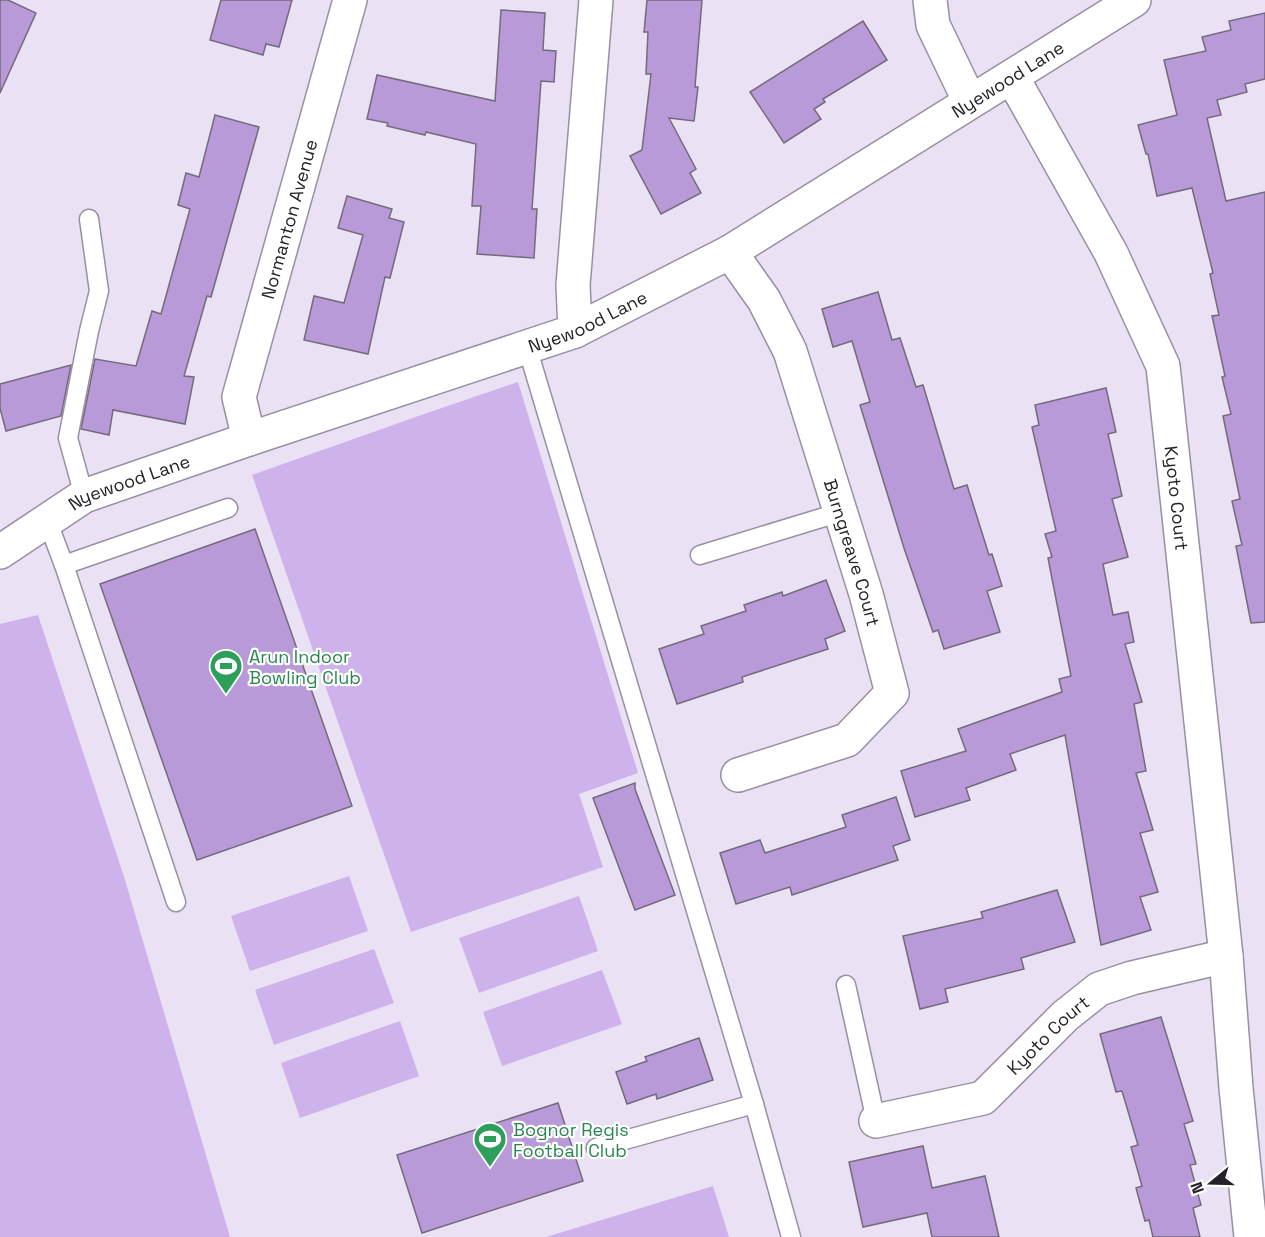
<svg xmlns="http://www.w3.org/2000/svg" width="1265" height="1237" viewBox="0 0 1265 1237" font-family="'Space Grotesk',sans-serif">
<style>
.green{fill:#ceb2eb}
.building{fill:#b99ad8;stroke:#736b7c;stroke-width:1.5}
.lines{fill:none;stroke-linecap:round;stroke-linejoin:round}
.lane-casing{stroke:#988fa1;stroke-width:21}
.street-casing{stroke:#988fa1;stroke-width:36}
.lane{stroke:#fff;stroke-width:18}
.street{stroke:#fff;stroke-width:33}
.labels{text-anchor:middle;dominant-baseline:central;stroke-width:4.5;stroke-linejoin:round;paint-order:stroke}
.street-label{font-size:18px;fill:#242128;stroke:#fff}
.leisure-label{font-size:18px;fill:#27864d;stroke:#fff;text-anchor:start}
</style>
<rect width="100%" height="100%" fill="#eae1f4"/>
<!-- green -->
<g class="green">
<polygon points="518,382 638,773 579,794 603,867 411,932 252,475 427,413"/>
<polygon points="38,615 125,880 230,1237 0,1237 0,624"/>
<polygon points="349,876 368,931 250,971 231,916"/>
<polygon points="579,896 598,951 479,993 459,938"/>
<polygon points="374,949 394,1003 274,1045 255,990"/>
<polygon points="602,970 622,1024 502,1066 483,1012"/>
<polygon points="400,1021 419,1076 300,1118 281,1063"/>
<polygon points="713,1186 729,1237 546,1237"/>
</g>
<!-- building -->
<g class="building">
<polygon points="0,0 8,0 36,13 0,93"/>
<polygon points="221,0 292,0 279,47 266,44 263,55 210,40"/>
<polygon points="647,0 702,0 695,87 698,87 694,121 669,118 696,169 690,173 701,193 661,214 630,156 642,150 651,74 646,74 648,32 644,32"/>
<polygon points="501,10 545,13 543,50 556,51 554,82 541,81 532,209 537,209 534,258 477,254 481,206 472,206 476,144 426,132 425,135 387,126 388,123 367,119 377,75 495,101"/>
<polygon points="1265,13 1265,79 1245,84 1247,92 1217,100 1221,115 1207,118 1226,201 1265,192 1265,622 1251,623 1236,546 1242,545 1232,501 1240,499 1223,416 1231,414 1222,377 1225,376 1212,316 1219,315 1210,274 1213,273 1192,188 1157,196 1148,154 1146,154 1138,125 1177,115 1164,60 1206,51 1202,37 1231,30 1229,21"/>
<polygon points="863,21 887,60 823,99 825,102 814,109 821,119 784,143 750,92"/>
<polygon points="215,115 259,127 211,297 207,296 184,376 194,377 185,424 113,410 109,435 81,429 95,359 136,366 152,311 161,314 190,209 178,205 186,173 199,177"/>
<polygon points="347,196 392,209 389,218 404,222 390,278 385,277 368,354 304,340 314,296 344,303 363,235 338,228"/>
<polygon points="878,292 892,340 900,338 916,387 923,385 954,489 967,485 989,555 992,554 1002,586 987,591 1000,632 944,649 938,630 933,632 904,548 860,405 870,402 852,341 833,347 822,309"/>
<polygon points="71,365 61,416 6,431 0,408 0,384"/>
<polygon points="1106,388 1116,432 1108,434 1122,496 1112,499 1128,557 1103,564 1113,615 1128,612 1134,642 1125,644 1142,702 1134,704 1146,771 1136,773 1153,830 1140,833 1158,892 1140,897 1151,930 1101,945 1065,735 1010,754 1016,770 966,788 970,800 915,817 901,771 966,751 958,729 1062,692 1059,679 1071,676 1048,558 1052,557 1045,534 1056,531 1032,427 1039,425 1035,405"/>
<polygon points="255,529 352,806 197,860 100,584"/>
<polygon points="826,580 845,631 825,639 828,649 742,677 743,682 677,704 659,649 704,634 701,626 746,611 744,605 782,592 783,596"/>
<polygon points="635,783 635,789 675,895 635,910 593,798"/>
<polygon points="896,797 910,840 893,846 898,860 792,895 790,887 736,904 720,853 760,840 765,853 846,827 842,815"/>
<polygon points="1057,890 1075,942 1021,958 1024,969 945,989 948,1002 920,1009 903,936 983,918 981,912"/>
<polygon points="1161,1017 1193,1121 1184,1124 1196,1164 1190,1165 1201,1205 1193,1208 1200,1237 1153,1237 1149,1220 1145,1221 1136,1188 1142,1186 1131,1147 1138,1145 1122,1091 1116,1092 1100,1034"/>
<polygon points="699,1038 713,1080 657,1099 656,1094 627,1104 616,1072 647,1061 645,1057"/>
<polygon points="558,1103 583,1181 422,1233 397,1155"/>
<polygon points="923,1146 932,1188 985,1176 999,1237 932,1237 927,1213 863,1227 849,1162"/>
</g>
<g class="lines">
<!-- lane casing -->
<g class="lane-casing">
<g id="lane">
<polyline points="527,347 754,1104 791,1237"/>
<polyline points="84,496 68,438 89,331 99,291 89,219"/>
<polyline points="47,520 64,565 176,902"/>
<polyline points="700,555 841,512"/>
<polyline points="64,565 228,508"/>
<polyline points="846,985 876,1121"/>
<polyline points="596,1148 754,1104"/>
</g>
</g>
<!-- street casing -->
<g class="street-casing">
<g id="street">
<polyline points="930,0 933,25 970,102"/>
<path id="s1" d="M1012 77 1111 253 1163 366 1226 956 1236 1088 1251 1237"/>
<path id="s2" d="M730 252 764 300 790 351 866 594 892 693 847 740 738 775"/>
<polyline points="575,331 573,285 596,0"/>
<path id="s3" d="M249 439 239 397 350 0"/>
<path id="s4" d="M0 552 84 496 249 439 575 331 730 252 1134 0"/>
<path id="s5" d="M876 1121 983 1098 1065 1016 1099 989 1132 978 1226 956"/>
</g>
</g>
<!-- lane -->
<use href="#lane" class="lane"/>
<!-- street -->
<use href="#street" class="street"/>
</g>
<!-- icons -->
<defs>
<g id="stadium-pin" transform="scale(1.725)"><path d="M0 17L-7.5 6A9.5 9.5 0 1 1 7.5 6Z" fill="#2e9e5b" stroke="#fff"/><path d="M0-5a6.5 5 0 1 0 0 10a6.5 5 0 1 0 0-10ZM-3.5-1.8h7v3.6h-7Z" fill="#fff"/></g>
</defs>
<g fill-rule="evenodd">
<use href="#stadium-pin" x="226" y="666"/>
<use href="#stadium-pin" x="490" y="1139"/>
</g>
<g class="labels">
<!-- street labels -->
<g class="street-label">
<text stroke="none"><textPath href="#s4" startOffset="1120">Nyewood Lane</textPath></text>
<text stroke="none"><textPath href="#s3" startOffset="228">Normanton Avenue</textPath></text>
<text stroke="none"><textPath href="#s4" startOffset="634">Nyewood Lane</textPath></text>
<text stroke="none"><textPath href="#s4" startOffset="148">Nyewood Lane</textPath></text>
<text stroke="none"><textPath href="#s1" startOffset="459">Kyoto Court</textPath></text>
<text stroke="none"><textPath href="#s2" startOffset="327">Burngreave Court</textPath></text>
<text stroke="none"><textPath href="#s5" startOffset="200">Kyoto Court</textPath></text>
</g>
<!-- leisure labels -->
<g class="leisure-label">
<text x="249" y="656">Arun Indoor<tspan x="249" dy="21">Bowling Club</tspan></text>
<text x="513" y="1129">Bognor Regis<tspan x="513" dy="21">Football Club</tspan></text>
</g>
</g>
<!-- north arrow -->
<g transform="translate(1211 1183) rotate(251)" stroke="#ffffff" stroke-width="4.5" paint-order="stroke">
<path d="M0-4.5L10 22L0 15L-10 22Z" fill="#242128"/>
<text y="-9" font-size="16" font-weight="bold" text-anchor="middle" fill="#242128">N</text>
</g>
</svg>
